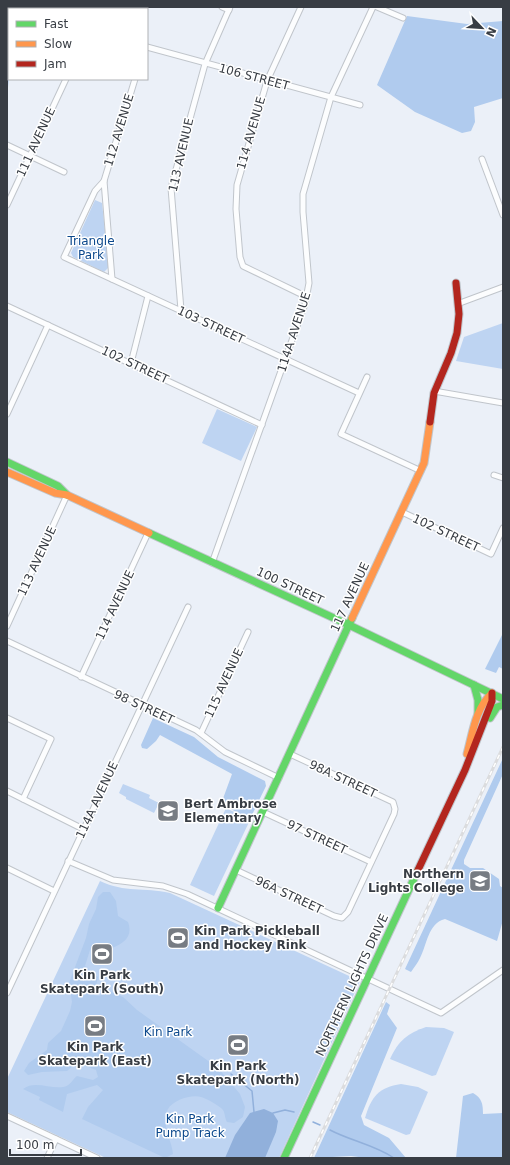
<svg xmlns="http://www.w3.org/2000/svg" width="510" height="1165" viewBox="0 0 510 1165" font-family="'DejaVu Sans',sans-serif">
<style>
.green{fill:#bed4f2}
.forest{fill:#b0cbee}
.water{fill:#91b0db}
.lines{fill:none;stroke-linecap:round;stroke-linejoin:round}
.stream{stroke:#91b0db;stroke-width:1.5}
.street-casing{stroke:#c0c5cb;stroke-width:7}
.fast-casing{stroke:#c0c5cb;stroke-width:9}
.slow-casing{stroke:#c0c5cb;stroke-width:9}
.jam-casing{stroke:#c0c5cb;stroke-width:9}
.street{stroke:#fcfdfe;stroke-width:5}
.fast{stroke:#63d668;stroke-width:7}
.slow{stroke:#ff974d;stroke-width:7}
.jam{stroke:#b3261e;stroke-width:7}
.rail-casing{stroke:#dbdcde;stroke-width:3}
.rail{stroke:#fff;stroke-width:1.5;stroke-dasharray:4.5;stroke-linecap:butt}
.labels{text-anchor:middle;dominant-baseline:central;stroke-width:3;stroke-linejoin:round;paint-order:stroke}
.street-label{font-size:12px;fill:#383d44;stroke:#fff}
.park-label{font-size:12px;fill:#0b488c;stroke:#fff}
.poi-label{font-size:12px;font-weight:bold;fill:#383d44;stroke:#fff}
</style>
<rect width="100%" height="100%" fill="#ebf0f8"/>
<!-- green -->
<g class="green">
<polygon points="7,7 48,7 47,9 9,9 9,79 7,96"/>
<polygon points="95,200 102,203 109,267 104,272 73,257 71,253"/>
<polygon points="503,323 503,369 456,361 464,337"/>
<polygon points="217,409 257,427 241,461 202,443"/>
<polygon points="123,784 150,795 149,798 159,803 154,813 126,799 126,797 119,793"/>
<polygon points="226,808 250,820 214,896 190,885"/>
<path d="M100 881C125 893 144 887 170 893L360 981 279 1158H106L7 1112V1079Z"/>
<path d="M426 1027 444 1028 454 1032 436 1075 432 1076 390 1059C398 1041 408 1033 426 1027Z"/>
<path d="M401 1084 418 1087 428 1092 410 1134 406 1135 365 1118C371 1097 379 1087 401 1084Z"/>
</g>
<!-- forest -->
<g class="forest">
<polygon points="407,16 467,24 503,21 503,98 474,107 475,122 471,131 462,133 415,112 377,85"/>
<polygon points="503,633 503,669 499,667 496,673 485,669"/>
<polygon points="153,718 194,737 218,757 265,781 266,786 250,819 221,804 232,774 160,735 156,741 147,749 142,748 141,745"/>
<path d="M503 758V774L464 860V864L470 868H483L499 879 500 886 503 888V920L497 941 445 919C428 923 427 945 420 958 418 963 414 967 411 972L405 969Z"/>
<path d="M103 892H110L116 901 118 916 128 922C133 936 125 943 112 948L99 943 90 950 85 966 98 977 94 995 99 996 110 991 123 997 137 1010 218 1068 240 1094 245 1107 243 1117 234 1123 227 1122C225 1119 225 1113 223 1110 220 1106 206 1098 201 1097 192 1094 173 1100 168 1109 160 1122 172 1141 173 1154L165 1158 82 1119 88 1107 103 1090 97 1085 67 1094 63 1112 39 1100 40 1097 23 1089C34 1080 50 1089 63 1087 70 1086 72 1080 77 1076L93 1080 98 1077 96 1070 83 1065 73 1066 67 1071 42 1072 28 1075 24 1071 29 1063 47 1050 48 1043 61 1031 70 1011 72 1002 69 983 86 938 89 924 96 909 98 897Z"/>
<polygon points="386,1002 390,1005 387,1014 397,1028 361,1116 364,1125 389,1138 406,1158 366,1158 351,1156 314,1158"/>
<path d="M473 1093C482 1098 483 1104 483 1114L503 1113V1158H456L463 1096Z"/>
</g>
<!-- water -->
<polygon class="water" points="264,1109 273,1113 278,1121 276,1132 265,1158 225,1158 235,1135 250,1113"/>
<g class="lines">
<!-- stream -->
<g class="stream">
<polyline points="231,1074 252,1091 254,1112"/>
<polyline points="273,1113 285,1110 294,1112"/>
<polyline points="313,1122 320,1125"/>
<path d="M330 1130C351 1141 375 1145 394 1158"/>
</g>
<!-- street casing -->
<g class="street-casing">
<g id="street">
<polyline points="61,7 65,9"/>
<polyline points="222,7 229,10"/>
<polyline points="301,7 267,81 237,185 236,209 240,257 243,266 307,297"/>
<polyline points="377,7 403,18"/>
<polyline points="98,9 99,7"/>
<polyline points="147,47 360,105"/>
<polyline points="7,145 64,172"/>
<polyline points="482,159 503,215"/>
<polyline points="104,181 95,191 64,257 359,393"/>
<polyline points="7,205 66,79"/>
<polyline points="112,279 104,181 135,79"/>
<polyline points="460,303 503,287"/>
<polyline points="7,306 262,425"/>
<polyline points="181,310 171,188 205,64 230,7"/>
<polyline points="131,363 148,296"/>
<polyline points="367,377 341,434 421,471"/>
<polyline points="434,391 503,403"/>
<polyline points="7,414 48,325"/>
<polyline points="494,475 503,478"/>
<polyline points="402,512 491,554 503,528"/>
<polyline points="212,563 305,304 309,283 303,212 303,194 331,97 373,7"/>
<polyline points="7,626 67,495"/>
<polyline points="7,641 196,730 225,752 279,778"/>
<polyline points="81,677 148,533"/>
<polyline points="7,718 51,739 23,799"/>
<polyline points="201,733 248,632"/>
<polyline points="7,791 83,829"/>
<polyline points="263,812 371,862"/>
<polyline points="68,861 113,880 163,886 187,894 441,1013 503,970"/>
<polyline points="7,868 54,891"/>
<polyline points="236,870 334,916 342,918 348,912 394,814 395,809 393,802 290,754"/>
<polyline points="7,993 188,607"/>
<polyline points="7,1116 97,1158"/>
<polyline points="47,1158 56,1139"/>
</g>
</g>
<!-- fast casing -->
<g class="fast-casing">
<g id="fast">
<polyline points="7,462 58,486 67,495"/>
<polyline points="149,533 349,625 503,699"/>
<polyline points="474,685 478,700 478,713"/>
<polyline points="490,718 497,707 503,705"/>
<polyline points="218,908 352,618"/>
<polyline points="284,1158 418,870"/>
</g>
</g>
<!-- slow casing -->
<g class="slow-casing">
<g id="slow">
<polyline points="7,472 55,493 67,495 149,533"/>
<polyline points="352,618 424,463 430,422"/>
<path d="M467 754C473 732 475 709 492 693"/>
</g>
</g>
<!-- jam casing -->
<g class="jam-casing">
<g id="jam">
<polyline points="430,422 434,393 451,353 457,333 459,314 456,283"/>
<polyline points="418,870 465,770 492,701 492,693"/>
</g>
</g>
<!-- street -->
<use href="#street" class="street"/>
<!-- fast -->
<use href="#fast" class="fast"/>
<!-- slow -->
<use href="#slow" class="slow"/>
<!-- jam -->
<use href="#jam" class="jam"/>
<!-- rail casing -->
<g class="rail-casing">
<polyline id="rail" points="310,1158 503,747"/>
</g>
<!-- rail -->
<use href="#rail" class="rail"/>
</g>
<!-- icons -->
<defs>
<g id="school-square" transform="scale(1.15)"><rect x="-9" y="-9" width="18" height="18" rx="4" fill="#777c83" stroke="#fff"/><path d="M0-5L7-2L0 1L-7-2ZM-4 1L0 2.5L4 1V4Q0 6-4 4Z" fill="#fff"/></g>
<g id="university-square" transform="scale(1.15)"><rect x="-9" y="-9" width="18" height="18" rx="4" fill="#777c83" stroke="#fff"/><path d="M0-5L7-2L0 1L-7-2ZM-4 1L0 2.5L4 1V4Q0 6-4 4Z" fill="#fff"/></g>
<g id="stadium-square" transform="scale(1.15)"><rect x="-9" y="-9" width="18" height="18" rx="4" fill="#777c83" stroke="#fff"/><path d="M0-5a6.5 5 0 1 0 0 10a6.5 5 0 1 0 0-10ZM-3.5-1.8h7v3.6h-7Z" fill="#fff"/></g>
</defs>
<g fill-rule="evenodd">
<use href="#school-square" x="168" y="811"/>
<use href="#university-square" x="480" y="881"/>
<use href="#stadium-square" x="178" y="938"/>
<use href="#stadium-square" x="102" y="954"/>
<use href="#stadium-square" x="95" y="1026"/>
<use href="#stadium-square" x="238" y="1045"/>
</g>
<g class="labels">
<!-- street labels -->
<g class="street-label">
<text transform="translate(254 77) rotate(15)">106 STREET</text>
<text transform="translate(119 130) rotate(-73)">112 AVENUE</text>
<text transform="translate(251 133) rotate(-74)">114 AVENUE</text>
<text transform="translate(36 142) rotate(-65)">111 AVENUE</text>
<text transform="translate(181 155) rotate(-77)">113 AVENUE</text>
<text transform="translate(211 325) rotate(25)">103 STREET</text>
<text transform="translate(294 332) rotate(-72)">114A AVENUE</text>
<text transform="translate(135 365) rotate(25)">102 STREET</text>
<text transform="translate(446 533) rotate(25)">102 STREET</text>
<text transform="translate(37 561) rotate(-65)">113 AVENUE</text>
<text transform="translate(290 586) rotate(25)">100 STREET</text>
<text transform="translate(350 597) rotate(-65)">117 AVENUE</text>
<text transform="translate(115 605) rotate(-65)">114 AVENUE</text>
<text transform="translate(224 683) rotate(-65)">115 AVENUE</text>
<text transform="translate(144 707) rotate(25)">98 STREET</text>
<text transform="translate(343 779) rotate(25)">98A STREET</text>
<text transform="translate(97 800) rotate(-65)">114A AVENUE</text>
<text transform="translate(317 837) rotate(25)">97 STREET</text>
<text transform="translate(289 895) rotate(25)">96A STREET</text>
<text transform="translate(352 985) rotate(-65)">NORTHERN LIGHTS DRIVE</text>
</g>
<!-- park labels -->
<g class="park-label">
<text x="91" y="241">Triangle<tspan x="91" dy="14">Park</tspan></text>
<text x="168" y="1032">Kin Park</text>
<text x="190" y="1119">Kin Park<tspan x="190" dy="14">Pump Track</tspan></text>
</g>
<!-- poi labels -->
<g class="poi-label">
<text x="184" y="804" text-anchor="start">Bert Ambrose<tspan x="184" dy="14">Elementary</tspan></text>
<text x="464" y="874" text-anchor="end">Northern<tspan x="464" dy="14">Lights College</tspan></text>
<text x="194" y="931" text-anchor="start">Kin Park Pickleball<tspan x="194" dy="14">and Hockey Rink</tspan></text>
<text x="102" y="975">Kin Park<tspan x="102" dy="14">Skatepark (South)</tspan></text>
<text x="95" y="1047">Kin Park<tspan x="95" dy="14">Skatepark (East)</tspan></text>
<text x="238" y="1066">Kin Park<tspan x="238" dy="14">Skatepark (North)</tspan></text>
</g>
</g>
<!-- border -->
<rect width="510" height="1165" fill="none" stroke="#383d44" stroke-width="16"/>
<!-- legend -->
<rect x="8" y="8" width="140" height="72" fill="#ffffff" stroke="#afb1b4"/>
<rect x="16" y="21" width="20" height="6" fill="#63d668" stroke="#afb1b4"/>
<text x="44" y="28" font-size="12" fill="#383d44">Fast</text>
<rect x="16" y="41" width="20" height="6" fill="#ff974d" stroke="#afb1b4"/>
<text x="44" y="48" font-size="12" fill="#383d44">Slow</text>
<rect x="16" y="61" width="20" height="6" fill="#b3261e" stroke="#afb1b4"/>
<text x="44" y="68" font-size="12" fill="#383d44">Jam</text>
<!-- north arrow -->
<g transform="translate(482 28) rotate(115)" stroke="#ffffff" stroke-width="3" paint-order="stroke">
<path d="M0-3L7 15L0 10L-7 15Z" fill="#383d44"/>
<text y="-6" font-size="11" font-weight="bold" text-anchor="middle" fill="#383d44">N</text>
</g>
<!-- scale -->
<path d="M10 1149v6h71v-6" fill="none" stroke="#383d44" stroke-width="2"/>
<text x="16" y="1149" font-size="12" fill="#383d44" stroke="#ffffff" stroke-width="3" paint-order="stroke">100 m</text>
</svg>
